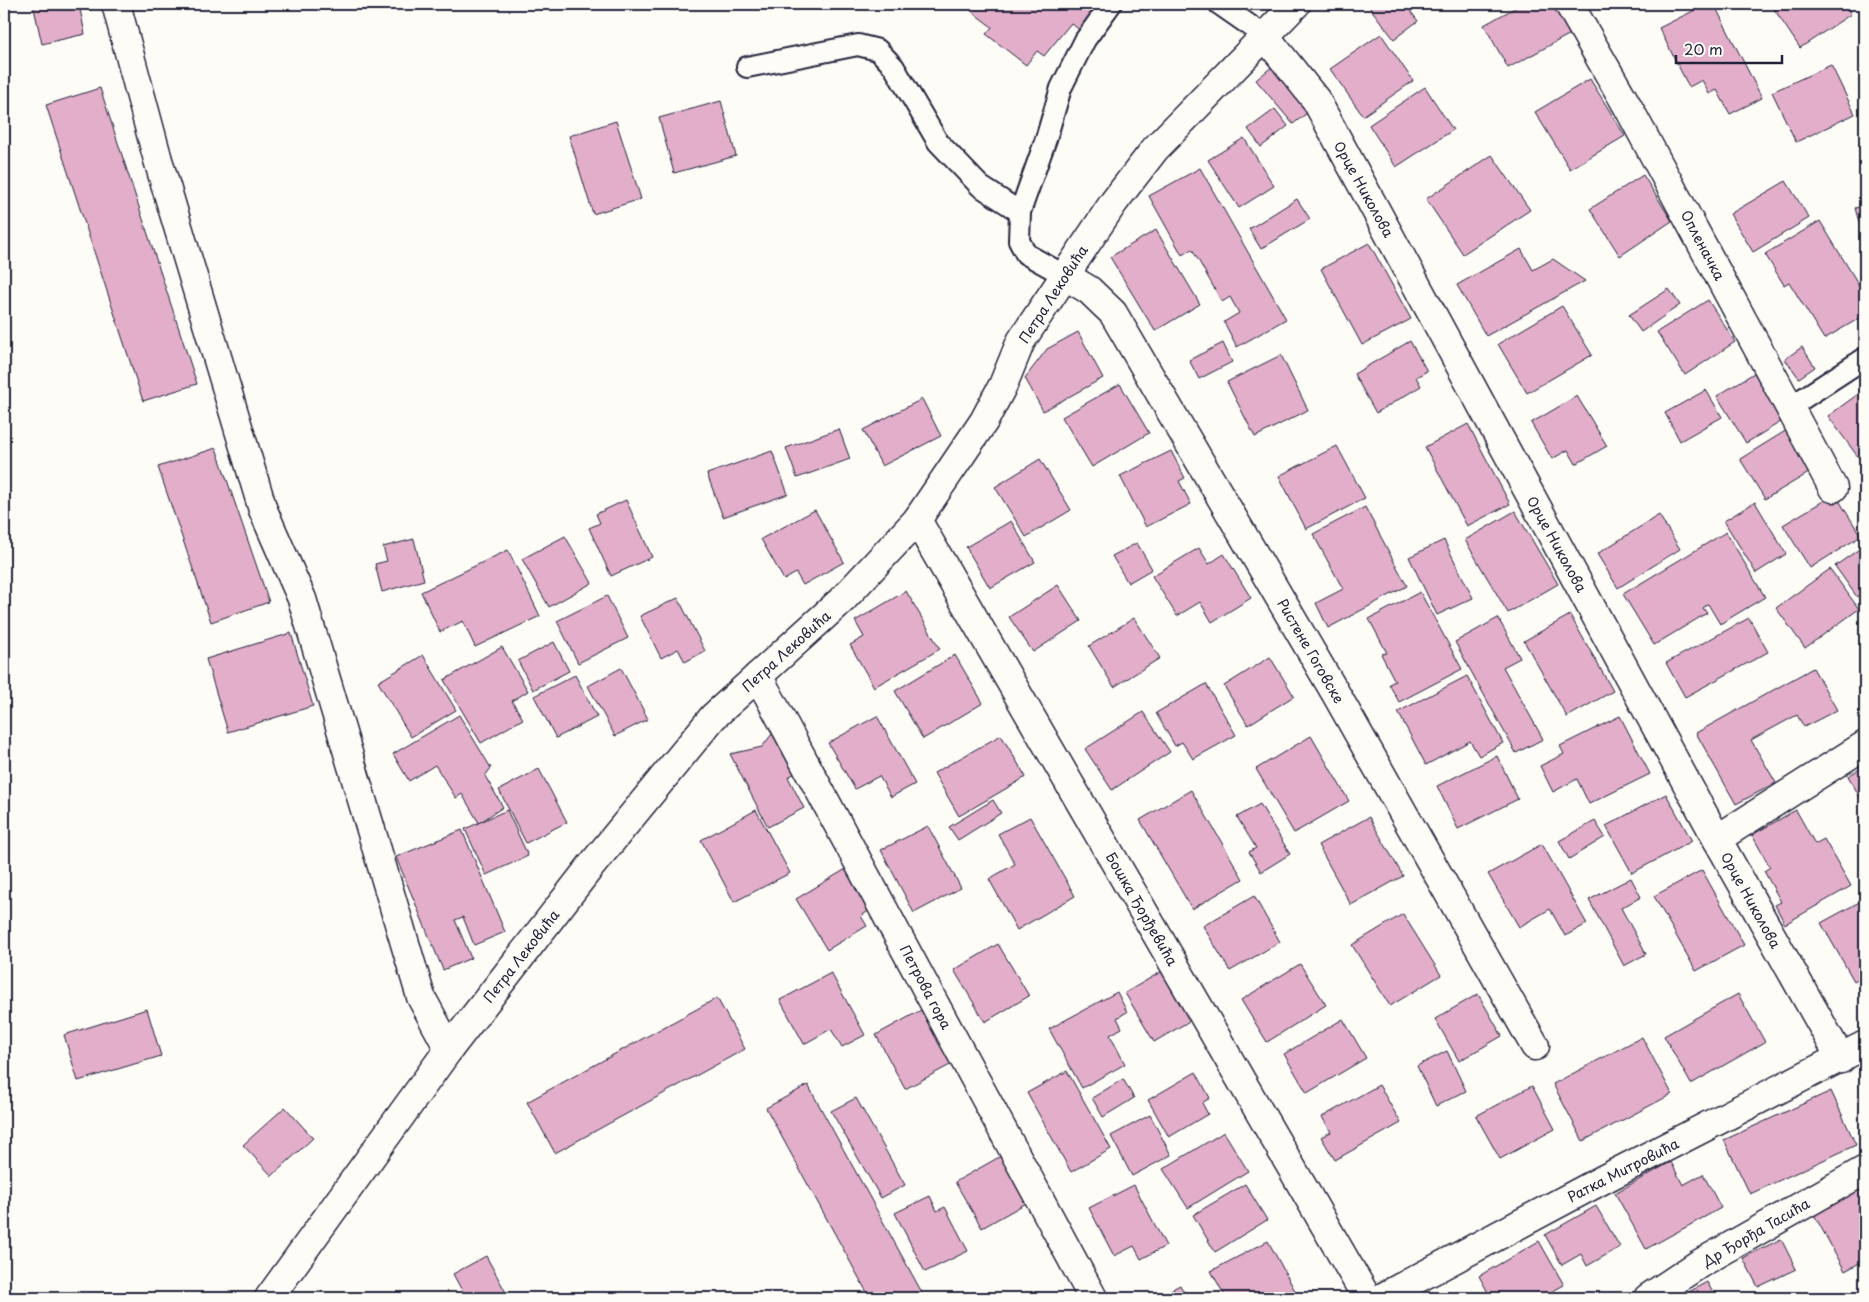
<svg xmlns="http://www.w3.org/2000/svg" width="1869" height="1302" viewBox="0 0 1869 1302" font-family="'Playpen Sans',sans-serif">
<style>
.building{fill:#e2aeca;stroke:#22223b}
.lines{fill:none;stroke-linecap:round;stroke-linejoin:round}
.lane-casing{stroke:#22223b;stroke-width:24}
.street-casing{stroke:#22223b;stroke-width:31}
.lane{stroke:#fdfcf7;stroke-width:20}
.street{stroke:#fdfcf7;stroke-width:28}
.labels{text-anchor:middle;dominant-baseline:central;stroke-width:4;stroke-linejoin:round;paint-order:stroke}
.street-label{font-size:14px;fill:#22223b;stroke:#fdfcf7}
</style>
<rect width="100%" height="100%" fill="#fdfcf7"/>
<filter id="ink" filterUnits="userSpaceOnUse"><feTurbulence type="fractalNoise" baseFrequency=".02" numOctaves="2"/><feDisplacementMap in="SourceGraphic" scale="10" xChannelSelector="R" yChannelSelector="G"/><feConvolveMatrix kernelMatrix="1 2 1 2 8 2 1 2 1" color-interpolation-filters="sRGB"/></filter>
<g filter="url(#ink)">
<!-- building -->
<g class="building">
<polygon points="33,4 79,4 85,34 42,44"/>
<polygon points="977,4 1095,4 1101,9 1082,32 1071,23 1044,56 1037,51 1026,65 986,34 992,27 971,11"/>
<polygon points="1367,4 1405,4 1418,21 1394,39"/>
<polygon points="1522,4 1558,4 1574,32 1508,68 1484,25"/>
<polygon points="1707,4 1714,4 1762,98 1730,114 1717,90 1709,94 1702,80 1689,87 1659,28"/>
<polygon points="1776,4 1845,4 1851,14 1800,48 1772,6"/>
<polygon points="1381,34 1413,81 1363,116 1330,69"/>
<polygon points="1274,65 1311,110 1293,124 1256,80"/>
<polygon points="1831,65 1855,114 1796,142 1772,92"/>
<polygon points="1590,79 1625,136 1570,169 1535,112"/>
<polygon points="1425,87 1453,130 1396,167 1369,125"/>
<polygon points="100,88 197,384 143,401 46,105"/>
<polygon points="721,101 736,156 674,173 659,118"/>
<polygon points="1275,109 1288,126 1261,147 1248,129"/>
<polygon points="616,121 641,199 593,214 569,136"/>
<polygon points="1244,138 1274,186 1239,208 1208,160"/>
<polygon points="1492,155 1530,210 1463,254 1426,199"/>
<polygon points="1200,168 1286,319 1237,347 1224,322 1239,313 1230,297 1222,302 1192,249 1182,255 1149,196"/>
<polygon points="1643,175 1672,221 1620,256 1590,209"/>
<polygon points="1786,181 1809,218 1753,252 1730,214"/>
<polygon points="1297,199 1310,219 1261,249 1249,229"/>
<polygon points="1865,205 1865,244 1855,208"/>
<polygon points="1820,221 1865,295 1865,315 1824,339 1789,282 1784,285 1765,254"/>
<polygon points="1156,230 1200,304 1155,331 1110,257"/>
<polygon points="1369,243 1411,319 1362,345 1321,269"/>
<polygon points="1521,249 1533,270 1553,259 1585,281 1486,336 1457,285"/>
<polygon points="1669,289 1680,305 1641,332 1629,315"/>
<polygon points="1708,300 1735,342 1685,375 1657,332"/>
<polygon points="1562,306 1592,355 1527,393 1498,344"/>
<polygon points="1078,332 1103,378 1043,411 1025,378 1047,349"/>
<polygon points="1410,341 1427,371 1416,377 1421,386 1376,413 1354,374"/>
<polygon points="1223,343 1232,362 1199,379 1189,360"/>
<polygon points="1802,347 1815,367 1799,378 1785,359"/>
<polygon points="1281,355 1308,410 1255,437 1227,382"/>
<polygon points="1754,373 1784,420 1746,443 1717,396"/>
<polygon points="1120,384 1149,433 1092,467 1062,417"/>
<polygon points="1865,389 1865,458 1861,461 1828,416"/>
<polygon points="1706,390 1722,417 1680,441 1665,413"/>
<polygon points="1577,396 1607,446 1576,464 1568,450 1552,459 1531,423"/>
<polygon points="922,399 941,436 882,466 863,430"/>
<polygon points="1468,424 1510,504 1467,526 1425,447"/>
<polygon points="839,429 850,459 797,478 786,448"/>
<polygon points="1787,430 1812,471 1765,499 1740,459"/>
<polygon points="1337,446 1365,498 1306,529 1279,476"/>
<polygon points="216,448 269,602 211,622 158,467"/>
<polygon points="772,451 788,494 723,517 707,474"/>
<polygon points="1171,451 1185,478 1179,481 1191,504 1146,527 1120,476"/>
<polygon points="1040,459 1071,510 1026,537 995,487"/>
<polygon points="1835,494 1861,536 1810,568 1783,525"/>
<polygon points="626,500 652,557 611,576 589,528 600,523 596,514"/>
<polygon points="1755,502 1786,554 1756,573 1724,521"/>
<polygon points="1365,507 1407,586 1328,628 1316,603 1343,589 1313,534"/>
<polygon points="815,510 844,562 803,585 796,573 784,580 761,539"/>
<polygon points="1515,511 1558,584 1508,613 1465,540"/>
<polygon points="1659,515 1680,549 1618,588 1597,554"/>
<polygon points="1011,521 1035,562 990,588 966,547"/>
<polygon points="1726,532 1765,597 1720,624 1708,604 1703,608 1707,613 1654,645 1623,594"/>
<polygon points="565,536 592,583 549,607 522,559"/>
<polygon points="414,539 424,580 382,592 375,564 387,561 383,547"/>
<polygon points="1444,540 1473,598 1437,615 1409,557"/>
<polygon points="1137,543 1152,569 1128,583 1112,556"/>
<polygon points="1865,545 1865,591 1857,597 1835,566"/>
<polygon points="1199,548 1209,564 1224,554 1251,598 1212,622 1200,602 1177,616 1152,576"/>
<polygon points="508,550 540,616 475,647 463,621 440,632 421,592"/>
<polygon points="1830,569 1859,609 1805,648 1776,608"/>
<polygon points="1058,585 1081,621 1033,652 1009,617"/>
<polygon points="906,591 940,649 874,687 850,645 864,637 855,621"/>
<polygon points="1420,592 1462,669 1399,702 1389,684 1395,681 1381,654 1387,653 1369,619"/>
<polygon points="607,596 628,638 578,663 557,621"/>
<polygon points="678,598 705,651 685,662 678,649 661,658 640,616"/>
<polygon points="1570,615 1613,691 1567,717 1524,641"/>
<polygon points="1134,618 1160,658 1114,687 1089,646"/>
<polygon points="1498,618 1520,658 1503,667 1543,739 1516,753 1455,642"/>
<polygon points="1749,618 1768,652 1685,697 1666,663"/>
<polygon points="291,633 313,706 228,732 206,659"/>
<polygon points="554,642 569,671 533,690 518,661"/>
<polygon points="502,647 528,691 512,701 523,719 481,743 444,680"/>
<polygon points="423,655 456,710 411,737 378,682"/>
<polygon points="955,655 983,703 923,739 895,691"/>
<polygon points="1270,657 1294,696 1248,725 1224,686"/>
<polygon points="621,668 648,719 615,736 588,686"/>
<polygon points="1813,668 1837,710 1804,727 1797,715 1751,740 1776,783 1736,804 1696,733"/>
<polygon points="575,675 597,717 556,738 534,696"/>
<polygon points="1467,676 1503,743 1479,756 1470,741 1426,765 1398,712"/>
<polygon points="1206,684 1236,735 1193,759 1182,742 1175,746 1156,713"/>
<polygon points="1143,712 1170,752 1112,790 1085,749"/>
<polygon points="459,715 491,768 485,776 503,807 479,823 462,794 456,798 435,765 409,781 393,754"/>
<polygon points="877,716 915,784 891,797 879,776 855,789 828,743"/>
<polygon points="1620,716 1650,774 1589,804 1577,779 1553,792 1540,766 1564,754 1560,746"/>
<polygon points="775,730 797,772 788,777 804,808 768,827 730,754 762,747"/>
<polygon points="1001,735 1026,777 959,816 934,773"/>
<polygon points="1311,736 1349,801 1294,833 1256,769"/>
<polygon points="1497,756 1518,799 1458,829 1437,786"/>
<polygon points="1865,766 1865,806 1848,776"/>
<polygon points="539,769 567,822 526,843 499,790"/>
<polygon points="1191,790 1243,879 1192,909 1140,820"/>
<polygon points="1666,794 1692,841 1632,873 1606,826"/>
<polygon points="993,800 1001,813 958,840 949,827"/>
<polygon points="1260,804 1290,854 1261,872 1249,852 1256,848 1237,817"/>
<polygon points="507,810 528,856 486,875 465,829"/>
<polygon points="756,810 790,873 734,902 701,840"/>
<polygon points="1796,810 1815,844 1824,839 1851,886 1785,924 1775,905 1781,902 1764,871 1770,867 1752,835"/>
<polygon points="1030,817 1075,896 1017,930 989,879 1015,864 998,834"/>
<polygon points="1369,817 1403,876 1351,905 1318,845"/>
<polygon points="1595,821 1605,837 1569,859 1559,841"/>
<polygon points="928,826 961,888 914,913 881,850"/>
<polygon points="462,830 505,932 474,945 463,917 455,920 471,958 443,970 396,857"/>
<polygon points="1542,844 1587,924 1565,936 1550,909 1519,927 1488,874"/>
<polygon points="846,869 870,910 861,916 867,926 827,950 796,899"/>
<polygon points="1702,870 1744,945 1696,971 1654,896"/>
<polygon points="1631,878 1641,897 1621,908 1646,954 1624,966 1589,900"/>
<polygon points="1254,896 1280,942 1230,971 1203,926"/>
<polygon points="1865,899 1865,975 1854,981 1821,923"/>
<polygon points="1403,914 1441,975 1390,1006 1352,945"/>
<polygon points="998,944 1029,996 985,1022 954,970"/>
<polygon points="1300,964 1326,1005 1267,1042 1241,1000"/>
<polygon points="1164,970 1193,1019 1154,1042 1125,993"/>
<polygon points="831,973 865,1035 842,1047 831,1029 804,1044 780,1000"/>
<polygon points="1117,992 1127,1012 1117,1018 1122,1028 1110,1035 1125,1064 1082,1088 1049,1029"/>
<polygon points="1478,994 1502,1036 1459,1061 1435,1019"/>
<polygon points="1738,994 1765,1042 1691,1084 1664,1036"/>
<polygon points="717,998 745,1049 555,1153 527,1102"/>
<polygon points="147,1009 161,1056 78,1081 64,1035"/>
<polygon points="923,1009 952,1064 905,1089 876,1035"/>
<polygon points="1343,1019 1366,1058 1307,1093 1284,1054"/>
<polygon points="1642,1037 1672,1094 1583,1141 1553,1084"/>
<polygon points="1447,1051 1466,1091 1436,1106 1417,1066"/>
<polygon points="1067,1071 1111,1149 1071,1172 1027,1093"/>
<polygon points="1196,1072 1210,1098 1202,1103 1208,1114 1169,1137 1148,1100"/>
<polygon points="1123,1079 1134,1098 1103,1117 1092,1098"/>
<polygon points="808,1085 925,1298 870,1298 766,1108"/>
<polygon points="1379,1085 1401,1123 1335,1160 1321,1137 1331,1132 1322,1117"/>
<polygon points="1532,1086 1555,1129 1500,1159 1476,1116"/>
<polygon points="1831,1091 1856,1145 1750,1194 1724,1140"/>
<polygon points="856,1098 905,1185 881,1198 831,1111"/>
<polygon points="285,1107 313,1138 272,1176 243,1145"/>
<polygon points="1150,1115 1171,1155 1132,1176 1111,1136"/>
<polygon points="1224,1132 1248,1171 1188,1208 1163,1169"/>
<polygon points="1001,1156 1028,1202 982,1228 955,1182"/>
<polygon points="1671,1162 1683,1185 1703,1174 1721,1208 1646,1249 1615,1193"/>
<polygon points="1865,1180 1865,1260 1845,1271 1811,1209"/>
<polygon points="1245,1184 1267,1220 1215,1252 1193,1215"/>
<polygon points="1134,1185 1166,1246 1141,1259 1134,1246 1114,1256 1089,1208"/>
<polygon points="930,1196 937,1211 945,1207 968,1251 925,1272 895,1213"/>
<polygon points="1596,1206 1620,1247 1587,1266 1581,1254 1562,1265 1545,1235"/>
<polygon points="1781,1239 1796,1269 1758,1287 1743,1258"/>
<polygon points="1268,1241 1299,1298 1226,1298 1211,1271"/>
<polygon points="1539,1241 1564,1285 1540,1298 1491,1298 1479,1276"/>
<polygon points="486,1256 509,1298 466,1298 453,1274"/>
<polygon points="1707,1282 1716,1298 1678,1298"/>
<polygon points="1180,1285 1187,1298 1155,1298"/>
</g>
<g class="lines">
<!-- lane casing -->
<g class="lane-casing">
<g id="lane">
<polyline points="1219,4 1265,36"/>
<polyline points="747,67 858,45 878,50 894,67 938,142 980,186 1020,212"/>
<polyline points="1064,275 1026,254 1019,241 1020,212 1046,139 1061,88 1085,40 1111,4"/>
<polyline points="1790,407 1865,358"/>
</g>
</g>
<!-- street casing -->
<g class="street-casing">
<g id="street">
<polyline points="116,4 158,160 263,510 302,599 421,997 449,1049"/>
<polyline points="1569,4 1628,107 1833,488"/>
<polyline points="1265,36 1316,100 1717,839 1841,1059"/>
<polyline points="1064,275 1089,290 1113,313 1336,694 1535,1046"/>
<polyline points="917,520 1367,1298"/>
<polyline points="758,676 1093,1298"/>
<polyline points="1717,839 1865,745"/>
<polyline points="269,1298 449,1049 591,866 713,717 843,599 917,520 984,421 1003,385 1021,341 1114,202 1155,149 1296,4"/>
<polyline points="1381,1298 1604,1179 1865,1045"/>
<polyline points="1648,1298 1699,1264 1865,1170"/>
</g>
</g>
<!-- lane -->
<use href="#lane" class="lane"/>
<!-- street -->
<use href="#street" class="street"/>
</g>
</g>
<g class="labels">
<!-- street labels -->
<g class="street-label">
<text transform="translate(1364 189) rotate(61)">Орце Николова</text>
<text transform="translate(1703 245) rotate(62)">Опленачка</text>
<text transform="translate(1053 294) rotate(-57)">Петра Лековића</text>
<text transform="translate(1557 544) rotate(61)">Орце Николова</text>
<text transform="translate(786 651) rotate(-42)">Петра Лековића</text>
<text transform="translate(1311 651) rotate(60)">Ристене Гоговске</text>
<text transform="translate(1751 900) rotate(61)">Орце Николова</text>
<text transform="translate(1142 909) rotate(60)">Бошка Ђорђевића</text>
<text transform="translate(521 956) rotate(-52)">Петра Лековића</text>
<text transform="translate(926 987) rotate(62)">Петрова гора</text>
<text transform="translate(1623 1170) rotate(-27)">Ратка Митровића</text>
<text transform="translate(1756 1232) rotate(-30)">Др Ђорђа Тасића</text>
</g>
</g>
<!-- margin -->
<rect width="1869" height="1302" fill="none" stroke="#fdfcf7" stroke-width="20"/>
<rect x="10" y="10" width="1849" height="1282" fill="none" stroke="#22223b" stroke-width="2" filter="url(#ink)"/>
<!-- scale -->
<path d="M1676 55v8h106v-8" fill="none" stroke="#22223b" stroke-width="2.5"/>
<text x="1684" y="55" font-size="15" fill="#22223b" stroke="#fdfcf7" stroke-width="4" paint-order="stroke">20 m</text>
</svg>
